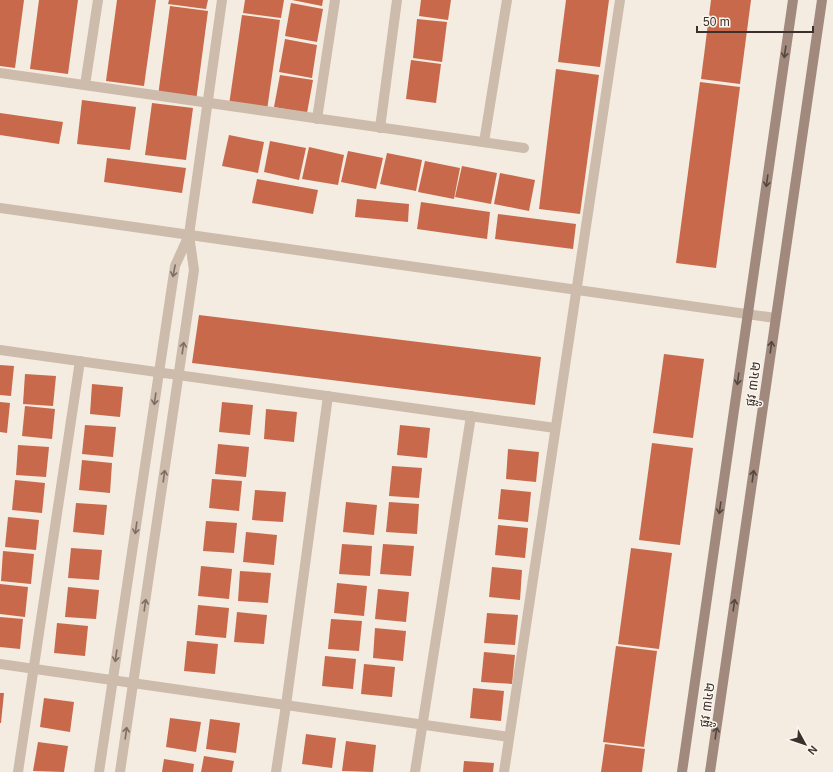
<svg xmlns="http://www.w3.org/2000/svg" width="833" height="772" viewBox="0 0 833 772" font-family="Helvetica,'Noto Sans Khmer',sans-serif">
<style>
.building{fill:#c8694b}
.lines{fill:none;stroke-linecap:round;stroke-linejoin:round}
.minor{stroke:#cdbbac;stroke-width:10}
.secondary{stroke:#a18a7d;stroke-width:10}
.oneway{stroke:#544640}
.oneway2{stroke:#7d6f65}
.labels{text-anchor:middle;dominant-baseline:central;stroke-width:3;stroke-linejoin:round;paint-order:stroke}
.street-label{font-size:13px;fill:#3b302b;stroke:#fbf5ee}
</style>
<rect width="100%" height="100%" fill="#f4ebe1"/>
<!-- building -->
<g class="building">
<polygon points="0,0 24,0 15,68 0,66"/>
<polygon points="39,0 78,0 68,74 30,69"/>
<polygon points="117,0 156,0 144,86 106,81"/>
<polygon points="169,0 208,0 206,9 168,4"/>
<polygon points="245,0 284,0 281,18 243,13"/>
<polygon points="292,0 323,0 322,6"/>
<polygon points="421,0 451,0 448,20 419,16"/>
<polygon points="566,0 609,0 600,67 558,62"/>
<polygon points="711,0 751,0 740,84 701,79"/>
<polygon points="291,3 323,9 317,42 285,36"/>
<polygon points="170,6 208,11 196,101 158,96"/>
<polygon points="242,15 280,20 267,110 229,105"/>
<polygon points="417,19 447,22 442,62 413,58"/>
<polygon points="285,39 317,45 312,78 279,72"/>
<polygon points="411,60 441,64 436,103 406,99"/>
<polygon points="556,69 599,75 580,214 539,209"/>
<polygon points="280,75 313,80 307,113 274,107"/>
<polygon points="700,82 740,87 716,268 676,263"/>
<polygon points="82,100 136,107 130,150 77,144"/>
<polygon points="152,103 193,108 186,160 145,155"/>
<polygon points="0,113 63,122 59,144 0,135"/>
<polygon points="229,135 264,142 258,173 222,166"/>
<polygon points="270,141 306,148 299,180 264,172"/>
<polygon points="309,147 344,155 338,185 302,179"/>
<polygon points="348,151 383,158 376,189 341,182"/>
<polygon points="387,153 422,160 416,191 380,184"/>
<polygon points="107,158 186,168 182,193 104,182"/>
<polygon points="425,161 460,168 454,199 418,192"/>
<polygon points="462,166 497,173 491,204 455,197"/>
<polygon points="500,173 535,180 529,211 494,204"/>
<polygon points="257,179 318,190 313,214 252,203"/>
<polygon points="357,199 409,204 408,222 355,217"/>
<polygon points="421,202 490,212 487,239 417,229"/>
<polygon points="498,214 576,224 573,249 495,239"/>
<polygon points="199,315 541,357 535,405 192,363"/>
<polygon points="664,354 704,359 693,438 653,433"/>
<polygon points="0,365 14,366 11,396 0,395"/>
<polygon points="25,374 56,376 53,406 23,404"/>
<polygon points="92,384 123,387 120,417 90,414"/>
<polygon points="0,402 10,403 7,433 0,432"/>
<polygon points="222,402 253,405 250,435 219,432"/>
<polygon points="25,406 55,409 52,439 22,436"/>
<polygon points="266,409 297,412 294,442 264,439"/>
<polygon points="85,425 116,427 113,457 82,454"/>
<polygon points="400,425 430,428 427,458 397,455"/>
<polygon points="652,443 693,448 680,545 639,540"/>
<polygon points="218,444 249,447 246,477 215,474"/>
<polygon points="18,445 49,447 46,477 16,475"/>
<polygon points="508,449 539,452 536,482 506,479"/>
<polygon points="82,460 112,463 110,493 79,490"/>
<polygon points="392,466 422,468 419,498 389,496"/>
<polygon points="212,479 242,481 239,511 209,508"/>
<polygon points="15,480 45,483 42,513 12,510"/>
<polygon points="501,489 531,492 528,522 498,519"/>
<polygon points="255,490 286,492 283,522 252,520"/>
<polygon points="346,502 377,505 374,535 343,532"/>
<polygon points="389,502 419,504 417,534 386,532"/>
<polygon points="76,503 107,505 104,535 73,532"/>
<polygon points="8,517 39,520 36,550 5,547"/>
<polygon points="206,521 237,523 234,553 203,551"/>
<polygon points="498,525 528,528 525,558 495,555"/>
<polygon points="246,532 277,535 274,565 243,562"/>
<polygon points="342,544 372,546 370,576 339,574"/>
<polygon points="383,544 414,546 411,576 380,574"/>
<polygon points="71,548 102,550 99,580 68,578"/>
<polygon points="631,548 672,553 659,649 618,644"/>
<polygon points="3,551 34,554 31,584 1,581"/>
<polygon points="201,566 232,569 229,599 198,596"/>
<polygon points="492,567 522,570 520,600 489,597"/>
<polygon points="240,571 271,573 268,603 238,601"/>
<polygon points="337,583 367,586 364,616 334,613"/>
<polygon points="0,584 28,587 25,617 0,614"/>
<polygon points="68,587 99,590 96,619 65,617"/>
<polygon points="378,589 409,592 406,622 375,619"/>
<polygon points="198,605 229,608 226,638 195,635"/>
<polygon points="237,612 267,615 264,644 234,642"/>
<polygon points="487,613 518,615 515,645 484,643"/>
<polygon points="0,617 23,619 20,649 0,647"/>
<polygon points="331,619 362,621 359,651 328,649"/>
<polygon points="57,623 88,626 85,656 54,653"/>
<polygon points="375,628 406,631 403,661 373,658"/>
<polygon points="187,641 218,644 215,674 184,671"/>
<polygon points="616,646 657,651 644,747 603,742"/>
<polygon points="484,652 515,655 512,684 481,682"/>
<polygon points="325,656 356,659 353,689 322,686"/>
<polygon points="364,664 395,667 392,697 361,694"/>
<polygon points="473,688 504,691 501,721 470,718"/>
<polygon points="0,693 4,693 1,723 0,723"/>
<polygon points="44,698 74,702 70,732 40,727"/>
<polygon points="170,718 201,722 196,752 166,747"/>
<polygon points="210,719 240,723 236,753 206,749"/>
<polygon points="306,734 336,738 332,768 302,764"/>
<polygon points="346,741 376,745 373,772 342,771"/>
<polygon points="38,742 68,746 64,772 33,771"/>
<polygon points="605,744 645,749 642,772 601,772"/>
<polygon points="204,756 234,761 232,772 201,772"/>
<polygon points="164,759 194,764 193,772 162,772"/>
<polygon points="464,761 494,763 493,772 463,772"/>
</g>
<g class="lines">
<!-- minor -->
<g class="minor">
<polyline points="0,73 524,148"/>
<polyline points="85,85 98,0"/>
<polyline points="317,119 335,0"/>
<polyline points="380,128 397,0"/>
<polyline points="484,142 507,0"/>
<polyline points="0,208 775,318"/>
<polyline points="0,350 555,428"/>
<polyline points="0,664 509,737"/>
<polyline points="18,772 80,361"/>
<polyline points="99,772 175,266 189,235 222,0"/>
<polyline points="120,772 194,270 189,235"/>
<polyline points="276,772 286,705 328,396"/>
<polyline points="415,772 471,416"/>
<polyline points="504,772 620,0"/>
</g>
<!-- secondary -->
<g class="secondary">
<polyline points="682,772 793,0"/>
<polyline points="710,772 822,0"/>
</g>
</g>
<!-- one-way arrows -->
<defs><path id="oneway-shaft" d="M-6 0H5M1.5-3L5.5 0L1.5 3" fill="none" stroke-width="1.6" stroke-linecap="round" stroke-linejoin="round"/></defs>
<g class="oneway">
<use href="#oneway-shaft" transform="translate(785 52) rotate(98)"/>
<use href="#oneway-shaft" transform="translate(767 181) rotate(98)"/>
<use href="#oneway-shaft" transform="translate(771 347) rotate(-82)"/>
<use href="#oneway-shaft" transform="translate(738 379) rotate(98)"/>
<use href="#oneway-shaft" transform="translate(753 476) rotate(-82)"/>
<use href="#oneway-shaft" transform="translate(720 508) rotate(98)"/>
<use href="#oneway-shaft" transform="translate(734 605) rotate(-82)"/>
<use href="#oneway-shaft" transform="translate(716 733) rotate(-82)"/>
</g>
<g class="oneway2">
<use href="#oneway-shaft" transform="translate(174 271) rotate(101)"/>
<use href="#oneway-shaft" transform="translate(183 348) rotate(-82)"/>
<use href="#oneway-shaft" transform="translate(155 399) rotate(98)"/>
<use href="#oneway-shaft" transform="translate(164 476) rotate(-82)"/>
<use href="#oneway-shaft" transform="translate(136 528) rotate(98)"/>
<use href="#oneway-shaft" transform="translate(145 605) rotate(-82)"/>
<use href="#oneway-shaft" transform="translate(116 656) rotate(98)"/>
<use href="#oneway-shaft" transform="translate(126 733) rotate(-82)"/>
</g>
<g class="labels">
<!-- street labels -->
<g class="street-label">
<text transform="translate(753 384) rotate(-82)">ផ្លូវ ៣៤២</text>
<text transform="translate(707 705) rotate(-82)">ផ្លូវ ៣៤២</text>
</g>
</g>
<!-- north arrow -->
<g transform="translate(805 744) rotate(130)" stroke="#fbf5ee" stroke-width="3" paint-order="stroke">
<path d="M0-3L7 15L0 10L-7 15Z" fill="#3b302b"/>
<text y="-6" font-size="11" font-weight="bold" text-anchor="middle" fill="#3b302b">N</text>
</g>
<!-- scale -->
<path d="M697 26v6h116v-6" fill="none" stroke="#3b302b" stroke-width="2"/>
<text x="703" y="26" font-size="12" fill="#3b302b" stroke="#fbf5ee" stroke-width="3" paint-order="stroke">50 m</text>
</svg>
